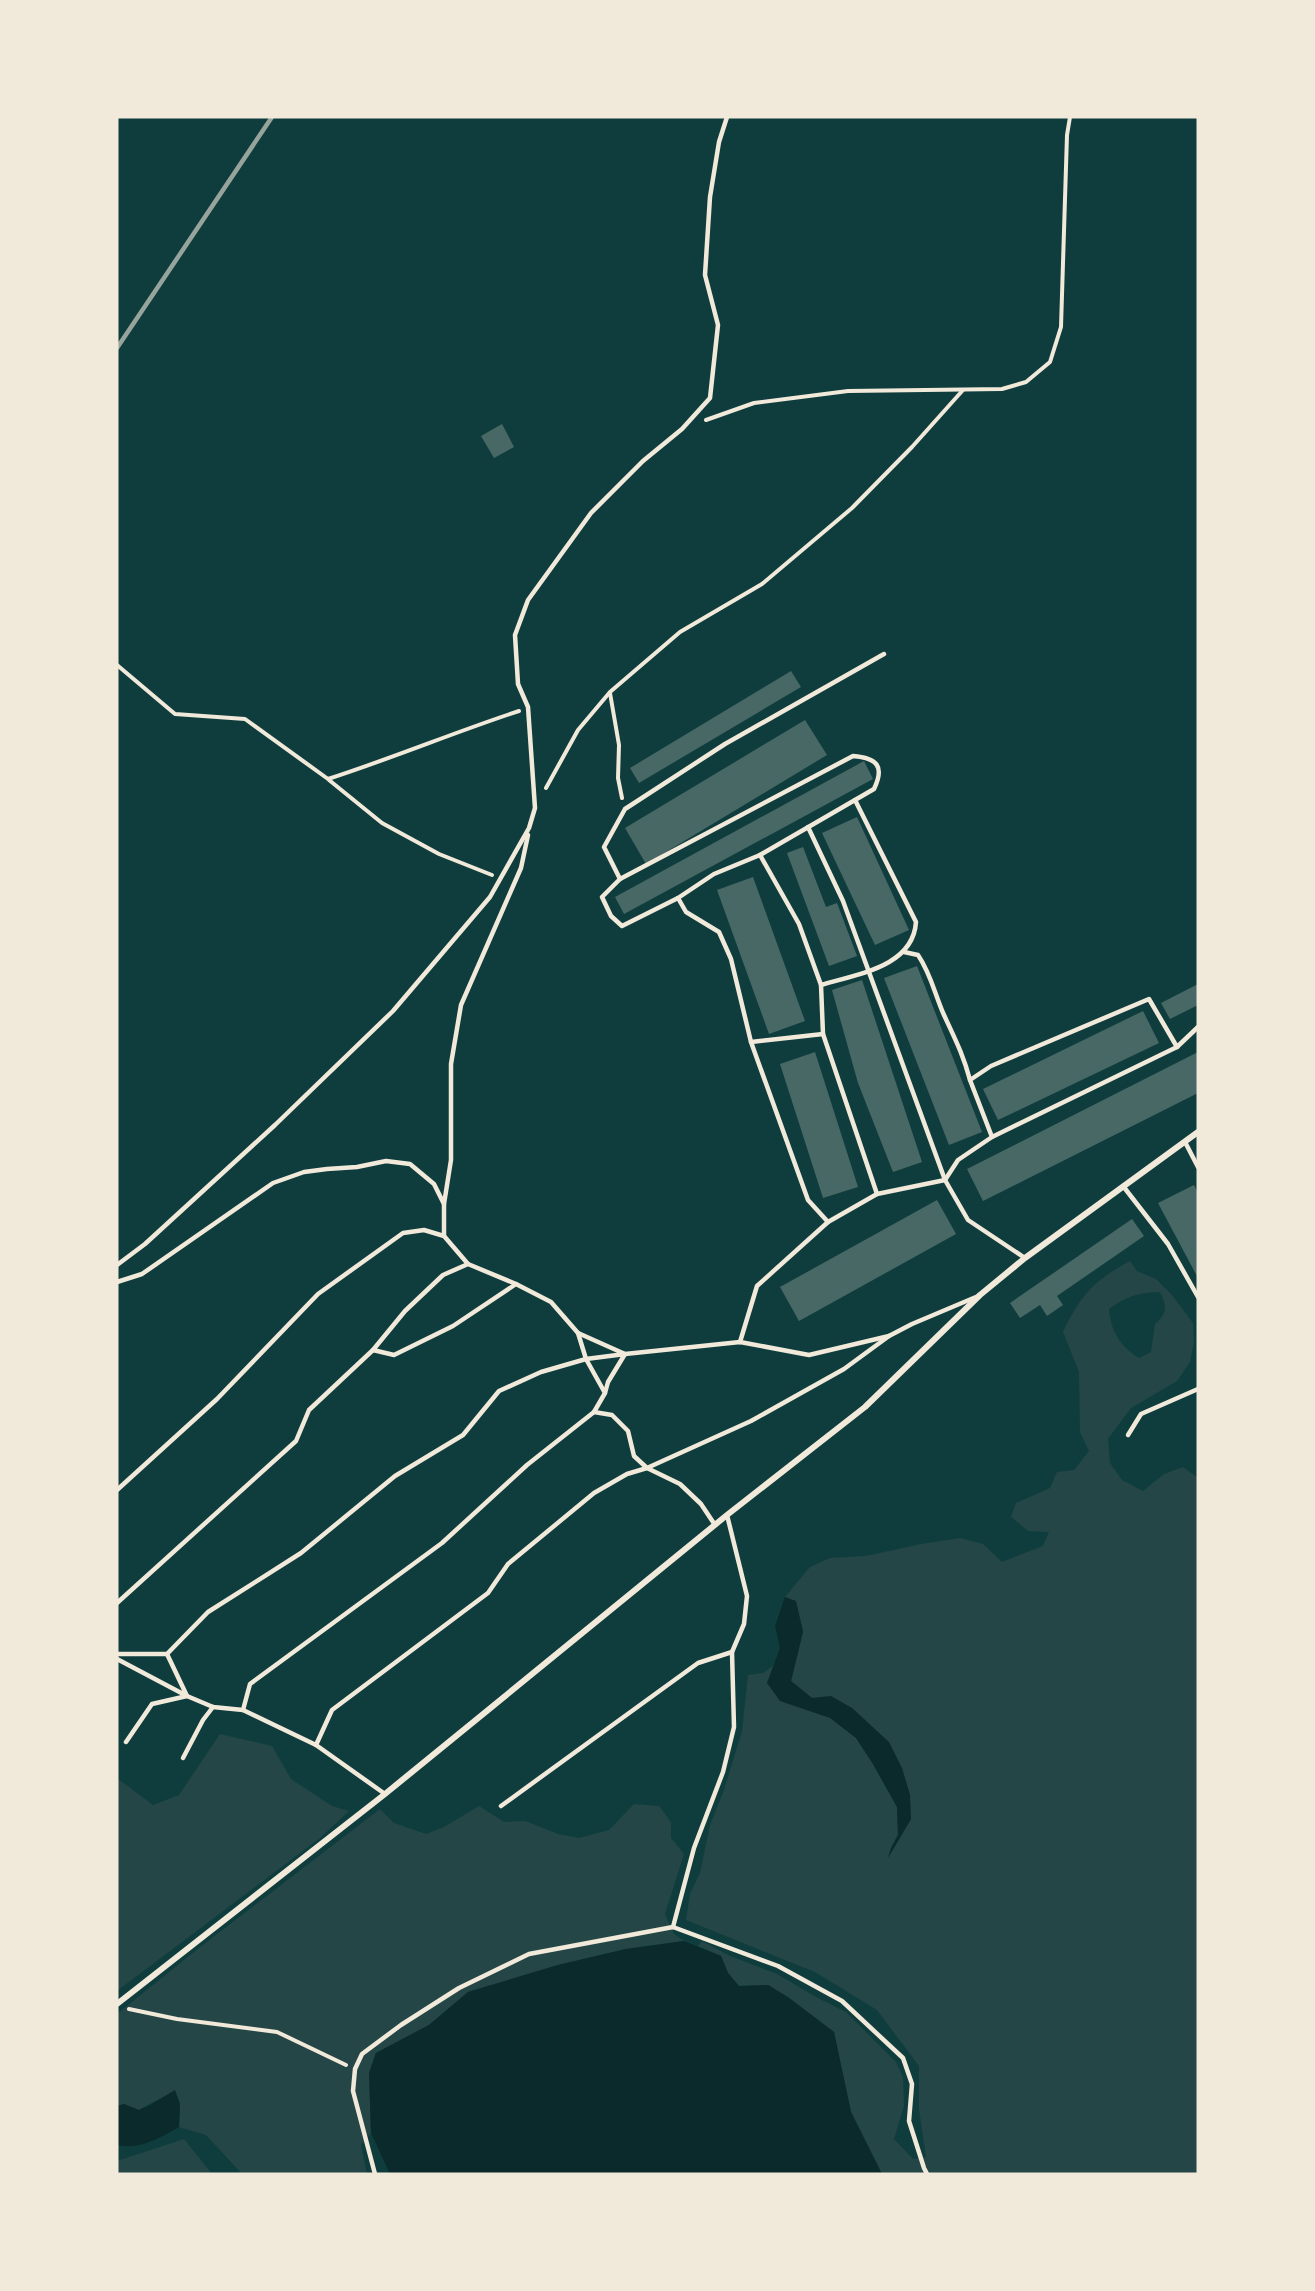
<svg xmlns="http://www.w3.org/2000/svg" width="1315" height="2291" viewBox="0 0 1315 2291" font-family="'Golos Text',sans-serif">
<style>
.green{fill:#244646;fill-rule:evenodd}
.water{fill:#0a2a2b}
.building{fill:#486865}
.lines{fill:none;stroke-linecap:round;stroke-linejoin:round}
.path{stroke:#f1e9da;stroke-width:4}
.service{stroke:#f1e9da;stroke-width:4.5}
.minor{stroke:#f1e9da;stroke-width:6}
.rail{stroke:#97a49c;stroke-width:4.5}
</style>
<rect width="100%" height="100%" fill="#0f3d3e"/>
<!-- green -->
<g class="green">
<path d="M1130 1261 1137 1271 1156 1279 1172 1295 1193 1323 1194 1342 1190 1362 1177 1381 1131 1408 1108 1439 1110 1463 1122 1480 1143 1491 1164 1474 1183 1467 1198 1478V2174H882L851 2112 834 2032 769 1985 739 1986 728 1973 721 1956 698 1946 702 1941 730 1956 777 1974 816 1997 846 2012 896 2062 903 2077 904 2106 894 2139 913 2159 926 2157 919 2109V2066L877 2010 815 1972 686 1920 690 1894 700 1873 710 1825 724 1790 742 1731 748 1675 763 1673 774 1665 767 1683 830 1717 856 1738 873 1764 897 1807 898 1835 891 1848 889 1856 911 1819 870 1725 852 1708 812 1698 791 1681 803 1631 796 1602 785 1597 810 1567 830 1558 866 1556 921 1544 960 1538 983 1544 1002 1562 1043 1546 1049 1532 1028 1531 1011 1517 1016 1503 1050 1488 1057 1472 1074 1470 1089 1451 1080 1432 1079 1372 1063 1332C1080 1296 1094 1280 1130 1261ZM1160 1292C1167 1306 1168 1313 1155 1324L1151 1352 1139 1358C1120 1346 1111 1332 1109 1309 1127 1296 1137 1293 1160 1292Z"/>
<polygon points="220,1734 272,1746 291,1779 332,1806 349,1811 320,1838 117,1991 117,1778 153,1805 179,1795"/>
<polygon points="634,1804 659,1806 671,1822 671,1838 684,1854 665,1914 674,1934 684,1941 626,1949 558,1965 468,1992 429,2025 376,2053 369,2073 371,2133 361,2145 367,2174 242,2174 206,2135 179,2127 180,2104 175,2091 138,2110 124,2104 117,2106 117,2014 199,1948 380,1809 394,1823 426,1834 444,1827 479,1806 504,1822 525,1821 558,1834 579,1838 609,1830"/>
<polygon points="184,2139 212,2174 117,2174 117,2161"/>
</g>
<!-- water -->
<g class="water">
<polygon points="785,1597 796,1601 803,1632 791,1681 812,1698 831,1696 852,1708 889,1742 902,1768 910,1795 911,1819 888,1858 891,1848 898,1835 897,1807 873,1764 856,1738 830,1718 780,1701 767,1683 780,1648 775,1626"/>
<polygon points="684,1941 721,1956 728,1973 739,1986 768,1985 788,1997 834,2032 851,2112 882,2174 390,2174 371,2133 369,2073 376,2053 429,2025 468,1992 558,1965 626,1949"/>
<path d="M175 2090 180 2104 179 2127C160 2138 140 2150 117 2145V2106L124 2104 139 2110 150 2105Z"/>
</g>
<!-- building -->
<g class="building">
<polygon points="502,424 514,447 494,458 481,436"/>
<polygon points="791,671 801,687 639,783 630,768"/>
<polygon points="805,720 827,755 646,864 625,828"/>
<polygon points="864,761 873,779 624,914 615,897"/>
<polygon points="857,817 909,930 875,945 822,833"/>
<polygon points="803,847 826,907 837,903 857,956 829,966 787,853"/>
<polygon points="753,877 805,1021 769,1034 717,890"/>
<polygon points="917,966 982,1132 949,1145 884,978"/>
<polygon points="862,980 922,1162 893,1172 858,1083 832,990"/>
<polygon points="1198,984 1198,1005 1170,1019 1161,1003"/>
<polygon points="1143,1011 1159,1043 998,1120 983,1089"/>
<polygon points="815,1052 858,1187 823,1198 780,1064"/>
<polygon points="1198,1052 1198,1093 983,1201 967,1169"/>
<polygon points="1194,1185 1198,1193 1198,1278 1158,1203"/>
<polygon points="937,1200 956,1234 799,1321 780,1287"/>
<polygon points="1132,1219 1144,1236 1057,1296 1063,1305 1047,1316 1040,1305 1020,1318 1010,1303"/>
</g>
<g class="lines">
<!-- path -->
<g class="path">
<polyline points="706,420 754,403 848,391 1002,389 1026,382 1050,362 1061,327 1067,135 1070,117"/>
<path d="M117 665 175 714 245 719 328 779C393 758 455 732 519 711"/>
<polyline points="610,693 619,745 618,778 622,798"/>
<polyline points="329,780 382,823 439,854 492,875"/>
<polyline points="546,788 578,730 610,692 680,632 762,584 852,508 912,447 963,390"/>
<polyline points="129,2009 177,2019 277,2032 346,2065"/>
</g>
<!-- service -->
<g class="service">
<path d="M853 756C877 758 885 766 874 789L760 855 714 874 678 898 622 926 611 916 602 897 620 879Z"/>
<polyline points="808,827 843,901 945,1180 968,1220 1025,1258"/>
<path d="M760 855 799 924 821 985C857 974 913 967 916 922L855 800"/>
<polyline points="620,879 604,847 625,809 725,744 884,654"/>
<polyline points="678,898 686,912 719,932 731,959 751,1042 808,1200 828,1222"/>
<path d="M904 952 918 955C931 974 935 995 944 1015 955 1039 963 1054 970 1080"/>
<polyline points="821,985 823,1034 877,1194"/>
<polyline points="751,1042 823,1034"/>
<polyline points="992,1137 970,1080 991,1066 1149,999 1177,1047 1198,1027"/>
<polyline points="1185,1142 1198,1167"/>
<polyline points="1123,1186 1168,1244 1198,1297"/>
<polyline points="444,1204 451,1160 451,1064 461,1005 521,868 528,835"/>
<polyline points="117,1265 145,1244 275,1125 393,1011 490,897 529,828 535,808 528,707 518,684 515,635 528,600 591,513 643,461 682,429 710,398 718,325 705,275 710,197 719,142 727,117"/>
<polyline points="117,1282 142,1274 273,1183 304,1172 327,1169 357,1167 386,1161 410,1164 434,1184 444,1204 444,1236"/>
<polyline points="578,1333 625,1354 740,1342 809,1355 889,1336 912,1324 976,1297"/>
<polyline points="740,1342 757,1286 828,1222 877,1194 945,1180 958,1160 992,1137 1177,1047"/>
<polyline points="373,1350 405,1311 443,1275 468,1264"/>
<polyline points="1128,1435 1141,1414 1198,1389"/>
<polyline points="117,1490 217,1399 318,1294 403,1233 424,1230 444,1236 468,1264 516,1284 551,1302 578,1333 586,1359 605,1393 594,1412 612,1415 628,1431 634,1456 647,1468 680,1484 701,1504 715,1525"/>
<polyline points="117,1603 296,1441 309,1410 373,1350 394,1355 453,1326 516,1284"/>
<polyline points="117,1654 167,1654 208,1612 301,1553 395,1476 463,1435 499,1391 541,1372 586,1359 625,1354 608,1382 605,1393"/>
<polyline points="117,1659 187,1696 167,1654"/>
<polyline points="243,1710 250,1684 442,1543 527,1465 594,1412"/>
<polyline points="126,1742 152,1704 187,1696 213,1707 243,1710 316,1745 385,1794"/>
<polyline points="316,1745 332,1710 488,1593 508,1564 594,1493 627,1474 647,1468 751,1421 844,1369 889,1336"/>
<polyline points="183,1758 203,1720 213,1707"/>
<polyline points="501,1806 698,1663 732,1652"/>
<polyline points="673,1927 694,1848 723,1772 734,1727 732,1652 744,1624 747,1596 727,1515"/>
<polyline points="375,2174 353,2091 355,2069 362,2054 401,2025 459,1988 529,1954 673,1927 778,1966 842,2001 903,2058 912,2084 909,2121 924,2168 927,2174"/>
</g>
<!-- minor -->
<polyline class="minor" points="117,2004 385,1794 727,1515 865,1407 980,1295 1025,1258 1198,1132"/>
<!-- rail -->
<polyline class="rail" points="117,348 272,117"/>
</g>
<!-- border -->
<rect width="1315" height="2291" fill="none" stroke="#f1e9da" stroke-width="237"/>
</svg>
